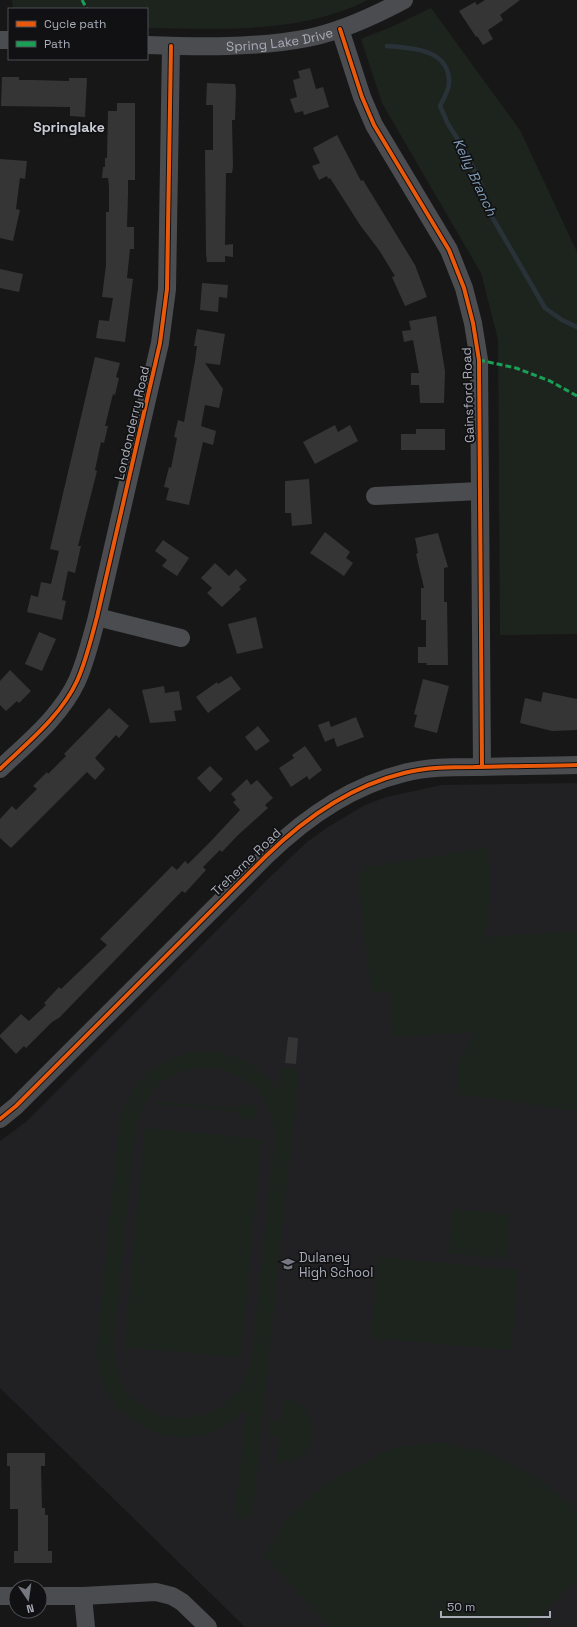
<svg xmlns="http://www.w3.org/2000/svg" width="577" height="1627" viewBox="0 0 577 1627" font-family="'Space Grotesk',sans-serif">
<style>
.built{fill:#212123}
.green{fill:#1d241e;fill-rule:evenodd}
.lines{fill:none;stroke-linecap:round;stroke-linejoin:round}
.stream{stroke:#2a3239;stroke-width:4.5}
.building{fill:#353536}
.street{stroke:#4b4c50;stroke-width:18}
.quiet{stroke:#1a9f57;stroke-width:3;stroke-dasharray:6 3;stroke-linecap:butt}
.cycleway-casing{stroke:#111113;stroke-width:6}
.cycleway{stroke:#e8590c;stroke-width:4}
.labels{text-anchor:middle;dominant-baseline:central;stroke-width:3.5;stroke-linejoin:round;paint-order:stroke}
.street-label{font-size:13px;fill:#a8adb8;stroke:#111113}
.poi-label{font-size:13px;fill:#a8adb8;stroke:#111113;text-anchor:start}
.neighbourhood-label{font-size:14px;font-weight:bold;fill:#c9ccd4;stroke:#111113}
.water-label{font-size:14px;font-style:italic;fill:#7f9bb3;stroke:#111113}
</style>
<rect width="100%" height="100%" fill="#171717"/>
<!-- built -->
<polygon class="built" points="577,783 577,1627 245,1627 0,1388 0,1141 27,1121 271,876 307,842 328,827 363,806 386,797 442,785"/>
<!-- green -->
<g class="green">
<path d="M12 0H368C300 34 221 29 147 28V9H13Z"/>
<polygon points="431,8 520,130 577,252 577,634 500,635 498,339 481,273 382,103 361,39 391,27"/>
<path d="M488 848C490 879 492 907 484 937L577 931V1111L457 1094 458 1062 476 1032 393 1037 391 992 371 993 358 877 366 867Z"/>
<path d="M207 1051C242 1055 257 1064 279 1091L282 1068 299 1070 252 1518 235 1517 246 1410C236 1418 226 1427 213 1432 174 1447 129 1428 108 1394 100 1381 98 1367 96 1353L120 1117C137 1075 160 1054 207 1051ZM207 1067C252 1073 271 1095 275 1139L251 1362C247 1373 244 1385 235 1394 208 1425 156 1427 129 1394 119 1382 116 1367 113 1351L134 1139C142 1094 159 1071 207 1067Z"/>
<polygon points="156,1101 237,1108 241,1107 242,1103 258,1106 256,1120 239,1118 240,1114 237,1112 156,1104"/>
<polygon points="145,1128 261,1139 241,1358 124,1347"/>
<polygon points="452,1209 510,1214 506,1259 448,1253"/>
<polygon points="378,1257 518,1270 511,1350 371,1338"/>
<path d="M284 1397C311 1404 324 1433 303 1455 296 1461 285 1462 276 1463L279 1437 269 1436 270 1420 281 1422Z"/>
<polygon points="439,1442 486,1452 536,1477 577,1510 577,1580 529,1627 330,1627 264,1556 287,1518 325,1484 393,1447"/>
</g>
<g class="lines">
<!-- stream -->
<path class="stream" d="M387 46C412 48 450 49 449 83 449 90 443 100 440 106L448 124 464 149 481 184 487 208 545 308 562 320 577 327"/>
</g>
<!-- building -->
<g class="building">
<polygon points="485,0 520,0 500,15 503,20 488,30 493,39 483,45 477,36 476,37 459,11 475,2 477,5"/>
<polygon points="310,68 316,89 323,87 329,107 304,115 303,111 295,113 290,99 297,97 293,80 300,78 298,71"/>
<polygon points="2,77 19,77 19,80 33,80 69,81 69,78 87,78 85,117 70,116 70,107 1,106"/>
<polygon points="207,83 235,84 236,90 235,120 232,120 233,167 232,173 226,173 225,245 233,244 233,257 225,256 225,262 207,262 206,254 205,150 213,150 213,105 206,105"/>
<polygon points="117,103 135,103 135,180 128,180 128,194 127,227 134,227 134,249 130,249 127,278 133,279 125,342 96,338 99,320 109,321 113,298 102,297 106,265 106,212 109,212 109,187 108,178 102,178 103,167 105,167 105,158 107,158 108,111 117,111"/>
<polygon points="337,135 361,181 363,180 415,265 427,297 405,306 392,277 395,276 379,250 360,225 330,178 328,179 327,176 319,180 312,166 320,163 313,148"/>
<polygon points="0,159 27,161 25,179 20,178 16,209 20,210 13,241 0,238"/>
<polygon points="0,269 23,274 19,292 0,288"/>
<polygon points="202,283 228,285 227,298 219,297 218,312 200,310"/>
<polygon points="436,316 445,371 444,403 420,403 419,385 411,385 411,373 419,373 413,340 404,342 402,331 411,330 409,321"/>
<polygon points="197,329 225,334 220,365 205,363 223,389 219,408 205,405 201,426 216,431 213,445 203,442 189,505 166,500 169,488 164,487 169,467 171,468 177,438 174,437 178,420 184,422 195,361 197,346 194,346"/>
<polygon points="95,357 120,363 116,377 119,378 115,395 113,394 105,426 108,426 104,443 101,442 95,470 97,471 78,546 81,546 75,573 68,571 62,600 66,601 62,620 27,612 31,595 38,597 41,582 51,584 59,551 50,549"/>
<polygon points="335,425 338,432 350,425 358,441 315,464 303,442"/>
<polygon points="416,429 445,429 445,450 401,450 401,434 416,434"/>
<polygon points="309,479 312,524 292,526 291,513 285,513 285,481"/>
<polygon points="325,532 350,552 346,558 353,563 344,576 310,553"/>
<polygon points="438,533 448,567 444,568 444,602 447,602 448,665 426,665 427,663 418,663 418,647 426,647 426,620 421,620 421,588 424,588 416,554 418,553 415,538"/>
<polygon points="163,540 189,558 177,576 162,566 167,560 155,551"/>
<polygon points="215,563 229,576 236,569 247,580 239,587 241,589 222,607 207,593 212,588 201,578"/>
<polygon points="256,617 263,648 237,654 228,624"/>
<polygon points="39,632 56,639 42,671 25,664"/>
<polygon points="10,670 31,691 19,703 17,701 6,711 0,705 0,681"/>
<polygon points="231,676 241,689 208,713 196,697 217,682 218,684"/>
<polygon points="423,679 449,686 437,733 414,727 417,715 414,714"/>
<polygon points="164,686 165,693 179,691 182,710 174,711 176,721 150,723 142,690"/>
<polygon points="543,692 577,699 577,730 552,731 520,723 525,698 541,702"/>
<polygon points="109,708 129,726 119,738 116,735 95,758 105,769 95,780 87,772 11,848 0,838 0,819 12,806 16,810 37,789 33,786 47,772 48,774 66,756 64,754"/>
<polygon points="356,717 364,737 337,747 334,738 325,742 318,725 329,721 331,727"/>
<polygon points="258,726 270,741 256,751 245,737"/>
<polygon points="305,746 322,770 309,780 307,776 291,787 279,768 294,758 292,755"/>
<polygon points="210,766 223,779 210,792 197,778"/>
<polygon points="247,779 251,785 257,780 273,798 265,805 268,808 237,836 222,852 220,850 203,867 206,870 185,893 182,891 59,1018 52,1022 26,1048 24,1046 16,1054 0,1037 0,1035 21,1014 29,1021 46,1005 44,1003 59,987 61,989 107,945 100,939 172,866 177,870 185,861 188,864 211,841 240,810 233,802 236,800 231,794"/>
<polygon points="288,1037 298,1038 296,1064 285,1063"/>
<polygon points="7,1453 45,1453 45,1466 41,1466 42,1508 45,1508 45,1515 48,1515 48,1551 52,1551 52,1563 14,1563 14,1551 18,1551 18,1509 10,1509 10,1466 7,1466"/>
</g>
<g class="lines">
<!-- street -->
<g class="street">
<polyline points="340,29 362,97 374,125 449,250 464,288 473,323 479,360 482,767"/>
<polyline points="0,40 9,40"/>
<path id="s1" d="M147 45C200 47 255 48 308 38 342 31 374 16 404 0"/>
<polyline points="375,496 480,491"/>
<polyline points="97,617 181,638"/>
<path d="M0 769C27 743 61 716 77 681 86 661 91 639 97 617L160 343 167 289 171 46"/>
<path d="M0 1119 16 1106 266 856C305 818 351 786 404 773 427 767 451 767 474 767 508 766 543 766 577 765"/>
<polyline points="0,1596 16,1596"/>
<polyline points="40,1596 83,1596 156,1592 172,1596 182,1602 208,1627"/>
<polyline points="83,1596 86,1627"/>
</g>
<!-- quiet -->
<g class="quiet">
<polyline points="82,0 87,9"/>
<polyline points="479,360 516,368 550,381 577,396"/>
</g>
<!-- cycleway casing -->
<g class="cycleway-casing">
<g id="cycleway">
<polyline points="340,29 362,97 374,125 449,250 464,288 473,323 479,360 482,767"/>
<path d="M0 769C27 743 61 716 77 681 86 661 91 639 97 617L160 343 167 289 171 46"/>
<path d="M0 1119 16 1106 266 856C305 818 351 786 404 773 427 767 451 767 474 767 508 766 543 766 577 765"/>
</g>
</g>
<!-- cycleway -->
<use href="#cycleway" class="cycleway"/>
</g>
<!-- icons -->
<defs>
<g id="school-bare" transform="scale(1.08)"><path d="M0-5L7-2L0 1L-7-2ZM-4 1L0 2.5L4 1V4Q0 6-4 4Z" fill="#757880" stroke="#111113" stroke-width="2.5" paint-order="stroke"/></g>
</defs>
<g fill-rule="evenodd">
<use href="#school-bare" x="288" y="1264"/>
</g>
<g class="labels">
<!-- street labels -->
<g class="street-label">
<text stroke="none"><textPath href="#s1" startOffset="133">Spring Lake Drive</textPath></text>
<text transform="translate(468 395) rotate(-92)">Gainsford Road</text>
<text transform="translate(132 423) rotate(-77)">Londonderry Road</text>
<text transform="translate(246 862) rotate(-44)">Treherne Road</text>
</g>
<!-- poi labels -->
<g class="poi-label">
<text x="299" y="1257">Dulaney<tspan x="299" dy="15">High School</tspan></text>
</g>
<!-- neighbourhood labels -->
<g class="neighbourhood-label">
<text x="69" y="127">Springlake</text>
</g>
<!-- water labels -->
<g class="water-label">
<text transform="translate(475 177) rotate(65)">Kelly Branch</text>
</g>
</g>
<!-- legend -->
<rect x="8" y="8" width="140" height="52" fill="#111113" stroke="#4d4f55"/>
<rect x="16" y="21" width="20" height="6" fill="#e8590c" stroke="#4d4f55"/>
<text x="44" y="28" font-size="12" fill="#a8adb8">Cycle path</text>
<rect x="16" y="41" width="20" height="6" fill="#1a9f57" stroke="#4d4f55"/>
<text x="44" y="48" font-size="12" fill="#a8adb8">Path</text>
<!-- north arrow -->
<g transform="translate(28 1599) rotate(167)"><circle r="19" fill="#111113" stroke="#4d4f55"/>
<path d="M0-3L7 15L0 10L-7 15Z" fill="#757880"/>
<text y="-6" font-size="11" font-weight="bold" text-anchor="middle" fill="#a8adb8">N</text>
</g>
<!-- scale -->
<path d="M441 1611v6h109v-6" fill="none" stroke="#a8adb8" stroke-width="2"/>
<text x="447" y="1611" font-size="12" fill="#a8adb8" stroke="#111113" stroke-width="3" paint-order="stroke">50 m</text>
</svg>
